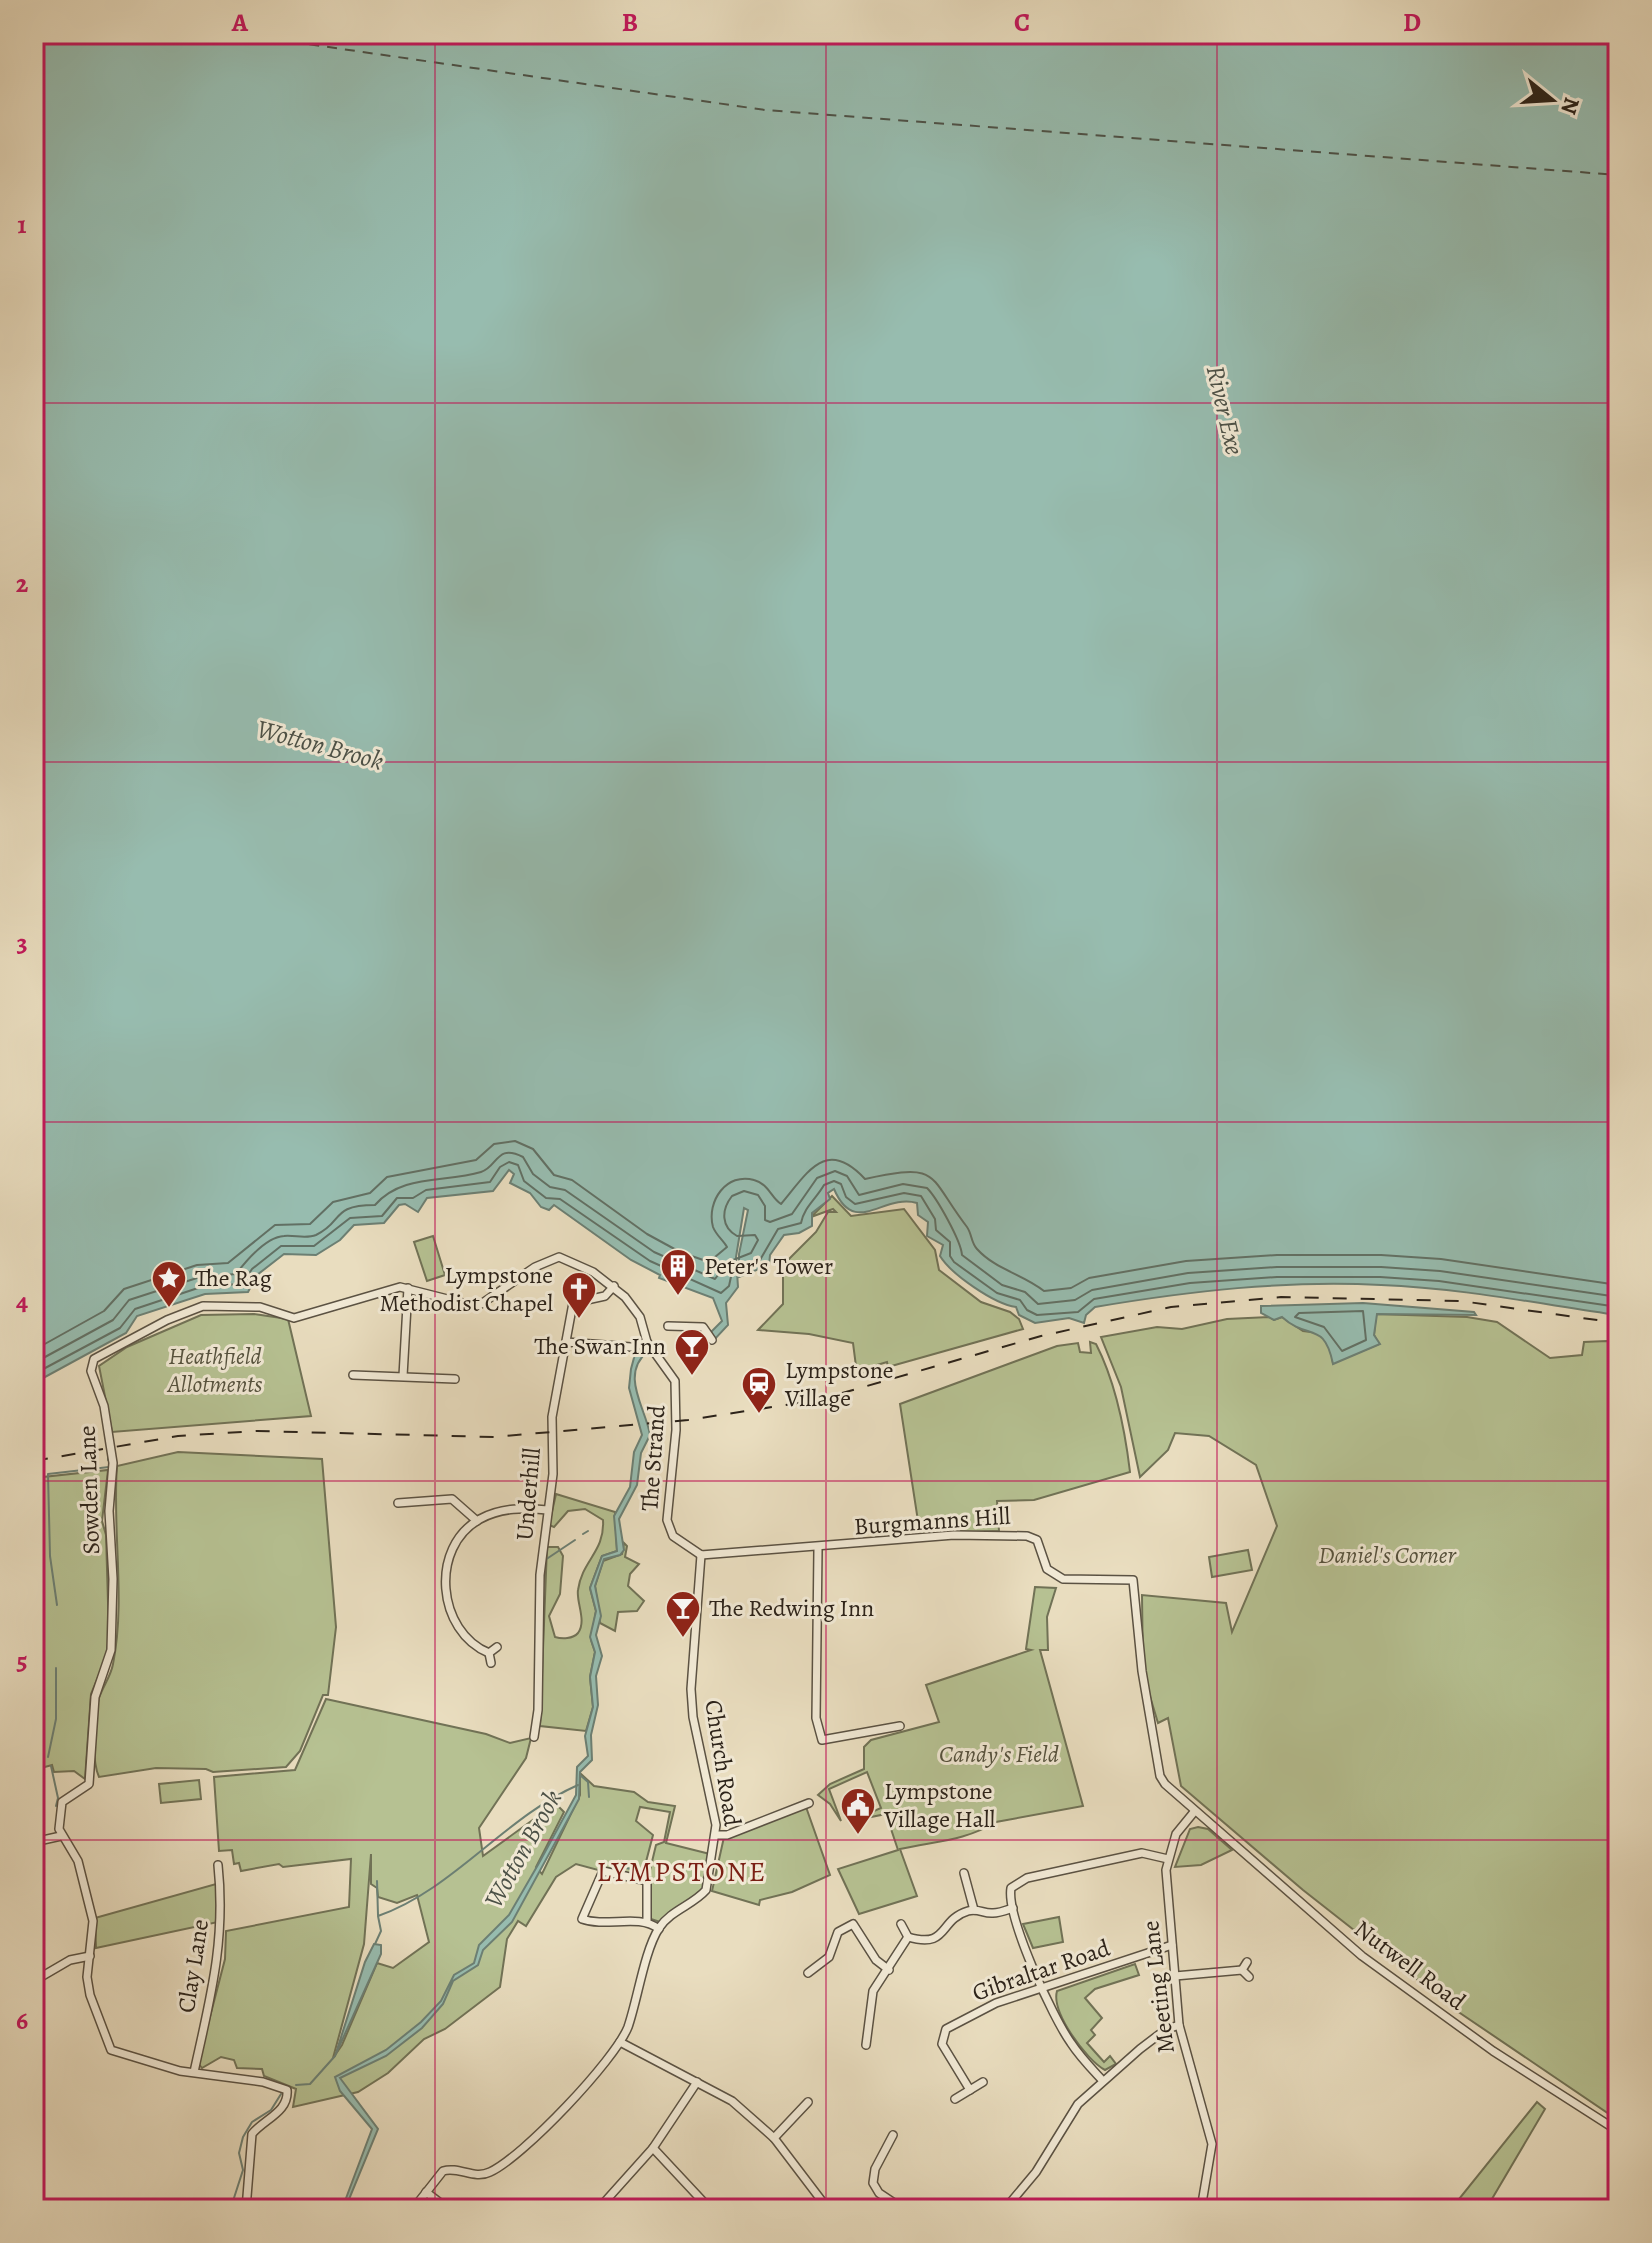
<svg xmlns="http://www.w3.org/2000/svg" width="1652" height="2243" viewBox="0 0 1652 2243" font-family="Alegreya,serif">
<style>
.green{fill:#b6c192;stroke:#717256;stroke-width:2;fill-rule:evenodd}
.water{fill:#97bcaf;stroke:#6c7f73;stroke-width:2}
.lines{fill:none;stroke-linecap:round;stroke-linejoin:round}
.shore{stroke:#627064;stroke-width:2}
.stream{stroke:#6c7f73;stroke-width:2}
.ferry{stroke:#4c5147;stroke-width:2;stroke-dasharray:10 8;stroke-linecap:butt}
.minor-casing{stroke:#5b5243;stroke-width:10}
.minor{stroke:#f1e9d5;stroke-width:7}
.rail{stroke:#2c231a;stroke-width:2;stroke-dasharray:14 14;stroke-linecap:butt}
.grid{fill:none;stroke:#c2185b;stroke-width:2;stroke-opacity:0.55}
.labels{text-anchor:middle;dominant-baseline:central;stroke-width:6;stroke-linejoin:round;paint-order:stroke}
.poi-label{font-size:24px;fill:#2c231a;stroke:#f1e9d5;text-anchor:start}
.park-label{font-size:24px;font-style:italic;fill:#55523e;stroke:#f1e9d5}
.street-label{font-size:24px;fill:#2c231a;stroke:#f1e9d5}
.water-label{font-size:26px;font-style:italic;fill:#4c5147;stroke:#f1e9d5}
.quarter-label{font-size:28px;letter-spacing:2px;fill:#7a1f14;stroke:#f1e9d5}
.neatline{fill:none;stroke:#c2185b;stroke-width:3}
.grid-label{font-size:26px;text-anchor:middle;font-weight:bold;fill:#c2185b}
</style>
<rect width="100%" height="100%" fill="#e9ddbf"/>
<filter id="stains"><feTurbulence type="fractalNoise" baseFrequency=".0025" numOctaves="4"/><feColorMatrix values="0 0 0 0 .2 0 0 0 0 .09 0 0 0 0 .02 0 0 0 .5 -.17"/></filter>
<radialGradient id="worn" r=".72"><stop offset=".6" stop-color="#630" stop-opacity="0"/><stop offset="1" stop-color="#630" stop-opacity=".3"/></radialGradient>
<!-- green -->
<g class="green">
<polygon points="832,1196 851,1216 904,1209 935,1250 939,1270 981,1302 1010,1312 1019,1319 1023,1329 888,1367 887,1362 877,1365 878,1369 857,1374 853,1343 809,1334 758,1330 783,1304 783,1265 816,1232 828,1212 836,1212 833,1209 811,1217"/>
<polygon points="433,1236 445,1275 427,1281 414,1242"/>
<polygon points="254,1314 288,1319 311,1416 112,1432 99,1366 127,1347 201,1315"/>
<polygon points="1376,1314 1467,1317 1497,1322 1550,1358 1582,1355 1584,1342 1607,1341 1618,1346 1618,2120 1457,2011 1303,1890 1181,1786 1168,1718 1158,1723 1143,1673 1142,1595 1226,1603 1232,1632 1277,1526 1256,1465 1209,1436 1175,1433 1168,1450 1140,1477 1121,1387 1101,1337 1157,1327 1182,1329 1227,1319 1269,1317 1274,1320 1282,1317 1303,1331 1319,1333 1330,1346 1333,1363 1379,1344 1374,1335"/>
<path d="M1090 1342 1096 1344C1115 1381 1125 1430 1130 1472L1034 1500 997 1501 999 1531 920 1534 900 1404 1057 1346 1078 1343 1080 1352 1091 1353Z"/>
<path d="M178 1452 322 1459 336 1627 328 1695H323L300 1751 286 1767 213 1772 206 1769 156 1768 99 1777C91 1759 94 1717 99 1698 103 1686 111 1676 113 1664 126 1599 112 1531 117 1466Z"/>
<polygon points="108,1470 102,1521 106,1535 109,1636 106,1658 91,1694 85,1779 74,1771 54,1772 52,1765 34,1770 34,1478"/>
<path d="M556 1494 615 1512 617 1551 602 1556 590 1588 596 1611 591 1640 595 1652 590 1677 593 1707 586 1731 540 1726 547 1547H558L563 1556 560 1594 549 1616 555 1637C562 1639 573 1639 578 1633 587 1621 576 1602 578 1590 582 1560 605 1552 603 1520L585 1509 568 1511 554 1527 549 1525Z"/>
<polygon points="624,1543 627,1546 625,1557 639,1564 630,1574 628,1586 644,1601 637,1611 618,1612 615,1631 600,1623 595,1586 603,1561 622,1554"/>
<polygon points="1248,1550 1252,1570 1212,1577 1209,1557"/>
<path d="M1035 1587 1056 1588 1047 1617 1048 1650H1040L1083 1806 996 1822C965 1841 935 1841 900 1849L917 1896 859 1914 838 1869 898 1850 886 1814 866 1818 865 1815 881 1808 867 1772 829 1789 841 1821 830 1804 818 1795 830 1784 864 1769V1747L871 1740 939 1722 926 1685 1031 1650 1026 1649Z"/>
<path d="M326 1699 486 1734 510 1743 531 1738 526 1758 479 1828 483 1856 552 1806H558L564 1812 536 1867 542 1874 580 1795V1773L594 1786 634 1792 648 1802 675 1806 666 1843 710 1854 703 1889 660 1922 651 1919 650 1870 656 1845 664 1842 670 1812 640 1807 636 1821 653 1835 642 1877 604 1867 598 1870 576 1864 556 1877 526 1926 518 1921 507 1939 500 1987 445 2029 424 2039 388 2073 358 2092 293 2107 296 2089 264 2076 262 2069 237 2068 234 2060 221 2057 202 2068 198 2063 225 1959 226 1931 349 1907 351 1859 283 1867 279 1864 241 1871 239 1863 234 1864 232 1850 219 1851 214 1777 295 1770ZM371 1854V1884L377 1888 378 1897 397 1903 417 1895 429 1942 393 1968 377 1963 342 2045 333 2058 364 1944Z"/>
<polygon points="199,1780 201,1799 161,1803 159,1784"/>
<polygon points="806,1807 830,1875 792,1892 760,1900 759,1905 712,1891 724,1837"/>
<polygon points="1198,1827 1208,1829 1232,1850 1201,1865 1175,1867 1190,1829"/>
<polygon points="216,1884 218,1922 96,1948 95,1918"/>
<polygon points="1059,1917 1063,1942 1033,1948 1023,1924"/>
<path d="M1135 1964 1139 1975 1095 1989 1085 1998 1102 2018 1091 2030 1095 2035 1087 2043 1104 2062 1110 2056 1116 2064 1105 2070C1086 2060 1051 2012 1057 1991Z"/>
<polygon points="1537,2102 1545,2109 1486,2209 1451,2209"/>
</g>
<!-- water -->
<g class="water">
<path d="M34 34H1618V1315C1540 1304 1461 1288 1381 1285 1285 1280 1190 1291 1095 1307L1086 1315 1084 1323 1069 1318 1035 1323 1019 1315 1016 1307C994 1304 951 1274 940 1256L943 1245 927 1236 928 1222 918 1215 917 1203C883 1193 855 1238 834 1189L828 1193 830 1199 812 1213V1226L799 1233 784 1235 770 1255 769 1265 739 1277V1254L748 1210 744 1208 736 1257 738 1287 726 1303 728 1325 714 1340 711 1332 722 1321 713 1298 659 1278 660 1275 631 1260 554 1205 549 1210 541 1207 530 1193 510 1183 514 1174 509 1170 493 1191 427 1198 418 1212 405 1204 399 1205 384 1223 354 1225 340 1240 316 1255 284 1254 257 1275 248 1292 205 1294 137 1316 126 1333 34 1383Z"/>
<path d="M1363 1303 1474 1312 1476 1315 1377 1314 1374 1335 1380 1344 1333 1364C1324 1320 1308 1341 1282 1317L1274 1320 1261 1313V1306Z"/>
<path d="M645 1346 648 1351C619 1375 646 1408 650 1435L641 1453 637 1485 619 1519 624 1550 620 1555 604 1559 595 1586 601 1616 596 1635 602 1656 596 1676 598 1705 591 1735 592 1760 580 1772 579 1799 512 1922 483 1950 478 1965 453 1981 443 2004 422 2028 386 2056 340 2078 378 2129 345 2209H342L372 2129 340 2091 335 2077 386 2050 421 2022 441 2001 454 1975 474 1963 479 1945 509 1915 539 1863 576 1795 577 1767 588 1756 585 1736 593 1707 590 1677 595 1652 590 1637 596 1611 590 1588 602 1556 617 1551 614 1516 630 1487 634 1452 642 1435 629 1388 631 1369 635 1354Z"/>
<polygon points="374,1944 381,1945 381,1954 335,2056 365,1962"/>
</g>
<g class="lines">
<!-- shore -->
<g class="shore">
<polygon points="1363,1311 1366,1340 1342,1351 1324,1327 1295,1317 1299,1313"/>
<path d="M34 1350 104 1311 124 1289 197 1265 228 1263 275 1225 310 1224 333 1202 370 1193 387 1177 476 1160 494 1144 515 1141 533 1149 554 1175 572 1180 647 1234 680 1252 709 1262 727 1247C723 1240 716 1235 713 1227 706 1201 727 1172 754 1180 769 1184 771 1198 781 1204 808 1172 826 1137 865 1179 942 1162 927 1175 967 1227 972 1234 971 1243 977 1249 996 1270 1023 1274 1044 1291L1071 1288 1089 1278 1186 1261 1277 1255H1381L1441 1259 1618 1285"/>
<path d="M34 1363 113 1320 129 1300 200 1277 236 1274C246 1261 266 1237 284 1236 295 1235 306 1239 316 1235 344 1222 330 1205 375 1205 402 1174 444 1183 481 1172 498 1167 496 1143 523 1157L533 1174 550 1187 565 1190 654 1252 715 1279 728 1262 751 1253 758 1240 755 1235 737 1236C721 1227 721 1210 732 1196L744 1191 758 1195 765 1206V1220L770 1222 792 1214 817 1178 835 1171 847 1176 859 1195 903 1184 927 1188C937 1198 961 1241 962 1255L1002 1285 1025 1292 1038 1304 1075 1300 1092 1290 1188 1273 1277 1267H1381L1440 1271 1618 1297"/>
<path d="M34 1374 120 1328 135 1309 204 1286 242 1284 252 1269 281 1246H314L350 1218 382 1216 397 1198H413L426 1190 490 1182 500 1167 509 1162 518 1165 524 1181 546 1198 560 1199 650 1261 721 1293 729 1286 732 1272 760 1260 778 1229 801 1223C804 1207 816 1199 824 1185L834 1181 841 1184 846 1197 855 1204 904 1193 921 1196 935 1219 936 1230 950 1242V1256L954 1262 997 1293 1020 1300 1027 1310 1037 1315 1078 1312 1094 1299 1190 1283 1277 1277H1380L1439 1281 1618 1307"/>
</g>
<!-- stream -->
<g class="stream">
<polyline points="108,1458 108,1460"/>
<polyline points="583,1534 588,1531"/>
<polyline points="545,1560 575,1540"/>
<polyline points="57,1605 50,1556 48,1474 109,1467"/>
<polyline points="48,1757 56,1719 56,1668"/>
<polyline points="51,1766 58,1798 56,1806"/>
<polyline points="580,1775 588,1782 589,1797"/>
<polyline points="622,1867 639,1871"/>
<polyline points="377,1881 378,1915"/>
<path d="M375 1944 381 1931 378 1916C453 1890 505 1817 578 1785"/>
<polyline points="296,2085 310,2084 335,2056"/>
<polyline points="238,2209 233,2201 243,2170 239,2153 243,2137 252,2122 271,2110 281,2094"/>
</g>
<!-- ferry -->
<polyline class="ferry" points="238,34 765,110 1618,175"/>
<!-- minor casing -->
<g class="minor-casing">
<g id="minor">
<polyline points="668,1326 703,1327 712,1340"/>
<polyline points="566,1342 631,1347 647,1342"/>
<polyline points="353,1375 455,1379"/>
<polyline points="403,1376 408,1288"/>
<polyline points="398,1503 452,1499 477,1521"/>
<polyline points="818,1549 816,1718 822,1740 900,1726"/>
<polyline points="701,1555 954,1535 1027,1536 1037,1540 1047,1569 1063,1579 1133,1580 1142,1671 1160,1776 1165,1784 1362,1956 1493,2051 1618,2131"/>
<path d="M489 1653C437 1632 429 1547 480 1519 502 1507 524 1508 548 1510"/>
<polyline points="491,1663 489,1653 497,1647"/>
<polyline points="534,1737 538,1710 540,1575 553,1474 552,1417 573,1303 605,1296 614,1286"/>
<polyline points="1194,1812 1176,1834 1166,1870 1179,2025 1212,2144 1201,2209"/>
<polyline points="717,1835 727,1835 809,1803"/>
<polyline points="34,1842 61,1836"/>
<polyline points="964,1873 974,1910"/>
<path d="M647 1922V1881L603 1871 582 1919C607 1928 638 1913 659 1929"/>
<polyline points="901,1924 908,1937"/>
<polyline points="1247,1962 1242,1970 1249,1977"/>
<polyline points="808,1973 829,1957 838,1932 853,1924 876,1960 889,1970"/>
<polyline points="1175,1976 1242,1970"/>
<polyline points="34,1981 70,1960 90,1956"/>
<polyline points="620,2042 732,2101 774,2138 828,2209"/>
<path d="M866 2045 873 1991 908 1937C949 1949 938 1920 968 1911 978 1908 984 1914 993 1913 1000 1913 1007 1910 1013 1908"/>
<path d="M194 2072C210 1999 226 1941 218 1865"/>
<path d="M1103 2081C1092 2069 1080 2057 1071 2043 1053 2018 1006 1917 1011 1888L1027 1878 1142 1853 1168 1859"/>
<polyline points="970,2090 942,2044 946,2029 996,2003 1172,1945"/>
<polyline points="955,2099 983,2082"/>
<polyline points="893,2135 875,2169 873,2183 879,2193 903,2209"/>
<polyline points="774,2138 808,2102"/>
<polyline points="653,2148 710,2209"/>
<polyline points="426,2192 448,2209"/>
<polyline points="601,2206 653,2148 697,2082"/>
<path d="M246 2209 252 2134C264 2119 289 2112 287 2090L263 2082 180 2071 111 2050 90 1995 87 1977 93 1921 78 1861 59 1829 62 1802 89 1784 95 1697 111 1650 113 1579 109 1511 113 1463 104 1406 91 1371 94 1359 167 1320 203 1306 260 1307 294 1318 400 1287 467 1304H481L535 1267 559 1257 593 1272 625 1297 640 1317 647 1342 675 1381 676 1430 667 1520 673 1536 701 1555"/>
<path d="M413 2209 443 2171C459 2166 474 2180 490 2172 523 2157 615 2060 628 2027 638 1998 644 1952 659 1928 671 1910 693 1905 706 1890L716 1825 693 1717 691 1689 701 1555"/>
<polyline points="1005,2209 1036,2172 1078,2104 1140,2049 1165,2030 1179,2025"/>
</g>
</g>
<!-- minor -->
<use href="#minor" class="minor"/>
<!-- rail -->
<polyline class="rail" points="34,1461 178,1436 257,1431 494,1437 688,1420 818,1400 1041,1336 1171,1307 1281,1297 1461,1301 1618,1323"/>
</g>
<!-- grid -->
<path class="grid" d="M435 34V2209M826 34V2209M1217 34V2209M34 403H1618M34 762H1618M34 1122H1618M34 1481H1618M34 1840H1618"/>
<!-- icons -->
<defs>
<g id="building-pin" transform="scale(1.8)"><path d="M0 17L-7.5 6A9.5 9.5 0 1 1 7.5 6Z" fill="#8f2418" stroke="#f1e9d5"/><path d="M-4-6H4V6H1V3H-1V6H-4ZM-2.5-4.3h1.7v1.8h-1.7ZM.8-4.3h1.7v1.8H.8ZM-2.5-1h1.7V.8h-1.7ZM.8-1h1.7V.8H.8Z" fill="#fff"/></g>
<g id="sight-pin" transform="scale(1.8)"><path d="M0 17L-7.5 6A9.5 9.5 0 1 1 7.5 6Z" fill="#8f2418" stroke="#f1e9d5"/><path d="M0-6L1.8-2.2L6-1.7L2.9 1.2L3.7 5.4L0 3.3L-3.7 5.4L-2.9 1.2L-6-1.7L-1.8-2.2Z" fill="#fff"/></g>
<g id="church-pin" transform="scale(1.8)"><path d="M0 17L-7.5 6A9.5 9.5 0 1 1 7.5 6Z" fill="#8f2418" stroke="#f1e9d5"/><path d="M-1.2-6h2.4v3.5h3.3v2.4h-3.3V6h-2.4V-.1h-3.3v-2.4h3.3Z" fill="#fff"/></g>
<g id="bar-pin" transform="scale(1.8)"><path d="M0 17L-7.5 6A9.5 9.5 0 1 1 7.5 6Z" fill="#8f2418" stroke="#f1e9d5"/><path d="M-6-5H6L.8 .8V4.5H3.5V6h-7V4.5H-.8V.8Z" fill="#fff"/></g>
<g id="station-pin" transform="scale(1.8)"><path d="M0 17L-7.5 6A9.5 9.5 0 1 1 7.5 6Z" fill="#8f2418" stroke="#f1e9d5"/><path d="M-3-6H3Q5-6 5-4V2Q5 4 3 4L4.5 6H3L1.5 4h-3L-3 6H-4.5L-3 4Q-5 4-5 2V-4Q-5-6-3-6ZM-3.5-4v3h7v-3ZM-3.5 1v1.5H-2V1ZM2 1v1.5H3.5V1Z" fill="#fff"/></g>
<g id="civic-pin" transform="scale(1.8)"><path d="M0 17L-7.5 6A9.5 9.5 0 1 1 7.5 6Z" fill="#8f2418" stroke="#f1e9d5"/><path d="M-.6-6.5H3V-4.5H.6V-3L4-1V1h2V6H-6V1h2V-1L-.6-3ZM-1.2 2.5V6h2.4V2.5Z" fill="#fff"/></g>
</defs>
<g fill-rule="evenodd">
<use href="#building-pin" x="678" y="1266"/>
<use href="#sight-pin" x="169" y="1278"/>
<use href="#church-pin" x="579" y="1289"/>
<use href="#bar-pin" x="692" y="1346"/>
<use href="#station-pin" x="759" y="1384"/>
<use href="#bar-pin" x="683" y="1608"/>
<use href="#civic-pin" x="858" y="1805"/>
</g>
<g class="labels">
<!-- poi labels -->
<g class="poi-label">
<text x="704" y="1266">Peter's Tower</text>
<text x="553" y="1275" text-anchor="end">Lympstone<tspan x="553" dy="28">Methodist Chapel</tspan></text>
<text x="195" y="1278">The Rag</text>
<text x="666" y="1346" text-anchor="end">The Swan Inn</text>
<text x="785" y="1370">Lympstone<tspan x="785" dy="28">Village</tspan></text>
<text x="709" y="1608">The Redwing Inn</text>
<text x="884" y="1791">Lympstone<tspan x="884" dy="28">Village Hall</tspan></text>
</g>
<!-- park labels -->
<g class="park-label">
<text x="215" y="1356">Heathfield<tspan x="215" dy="28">Allotments</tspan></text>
<text x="1387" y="1555">Daniel's Corner</text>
<text x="999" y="1754">Candy's Field</text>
</g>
<!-- street labels -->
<g class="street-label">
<text transform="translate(653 1458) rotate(-86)">The Strand</text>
<text transform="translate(89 1490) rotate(-92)">Sowden Lane</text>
<text transform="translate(528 1494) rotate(-85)">Underhill</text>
<text transform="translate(932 1521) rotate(-4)">Burgmanns Hill</text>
<text transform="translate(723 1763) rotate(81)">Church Road</text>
<text transform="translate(1410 1965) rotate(37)">Nutwell Road</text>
<text transform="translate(193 1966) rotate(-81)">Clay Lane</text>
<text transform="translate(1041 1970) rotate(-19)">Gibraltar Road</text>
<text transform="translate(1158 1987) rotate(-97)">Meeting Lane</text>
</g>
<!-- water labels -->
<g class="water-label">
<text transform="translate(1225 410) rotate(77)">River Exe</text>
<text transform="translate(320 745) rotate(15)">Wotton Brook</text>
<text transform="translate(523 1849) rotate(-61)">Wotton Brook</text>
</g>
<!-- quarter labels -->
<g class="quarter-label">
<text x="682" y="1872">LYMPSTONE</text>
</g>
</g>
<!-- margin -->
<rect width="1652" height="2243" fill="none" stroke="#e9ddbf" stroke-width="88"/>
<!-- north arrow -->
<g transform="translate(1552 100) rotate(108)" stroke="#f1e9d5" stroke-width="6" paint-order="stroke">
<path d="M0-6L14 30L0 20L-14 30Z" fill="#2c231a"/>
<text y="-12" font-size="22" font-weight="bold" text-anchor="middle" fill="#2c231a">N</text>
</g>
<rect x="44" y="44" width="1564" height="2155" class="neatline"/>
<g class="grid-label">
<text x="240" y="31">A</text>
<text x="630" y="31">B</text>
<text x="1022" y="31">C</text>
<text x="1412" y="31">D</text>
<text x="22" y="233">1</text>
<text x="22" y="592">2</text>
<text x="22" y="951">3</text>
<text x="22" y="1310">4</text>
<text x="22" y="1669">5</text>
<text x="22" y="2029">6</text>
</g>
<rect width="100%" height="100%" filter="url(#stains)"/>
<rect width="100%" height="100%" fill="url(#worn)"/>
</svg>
